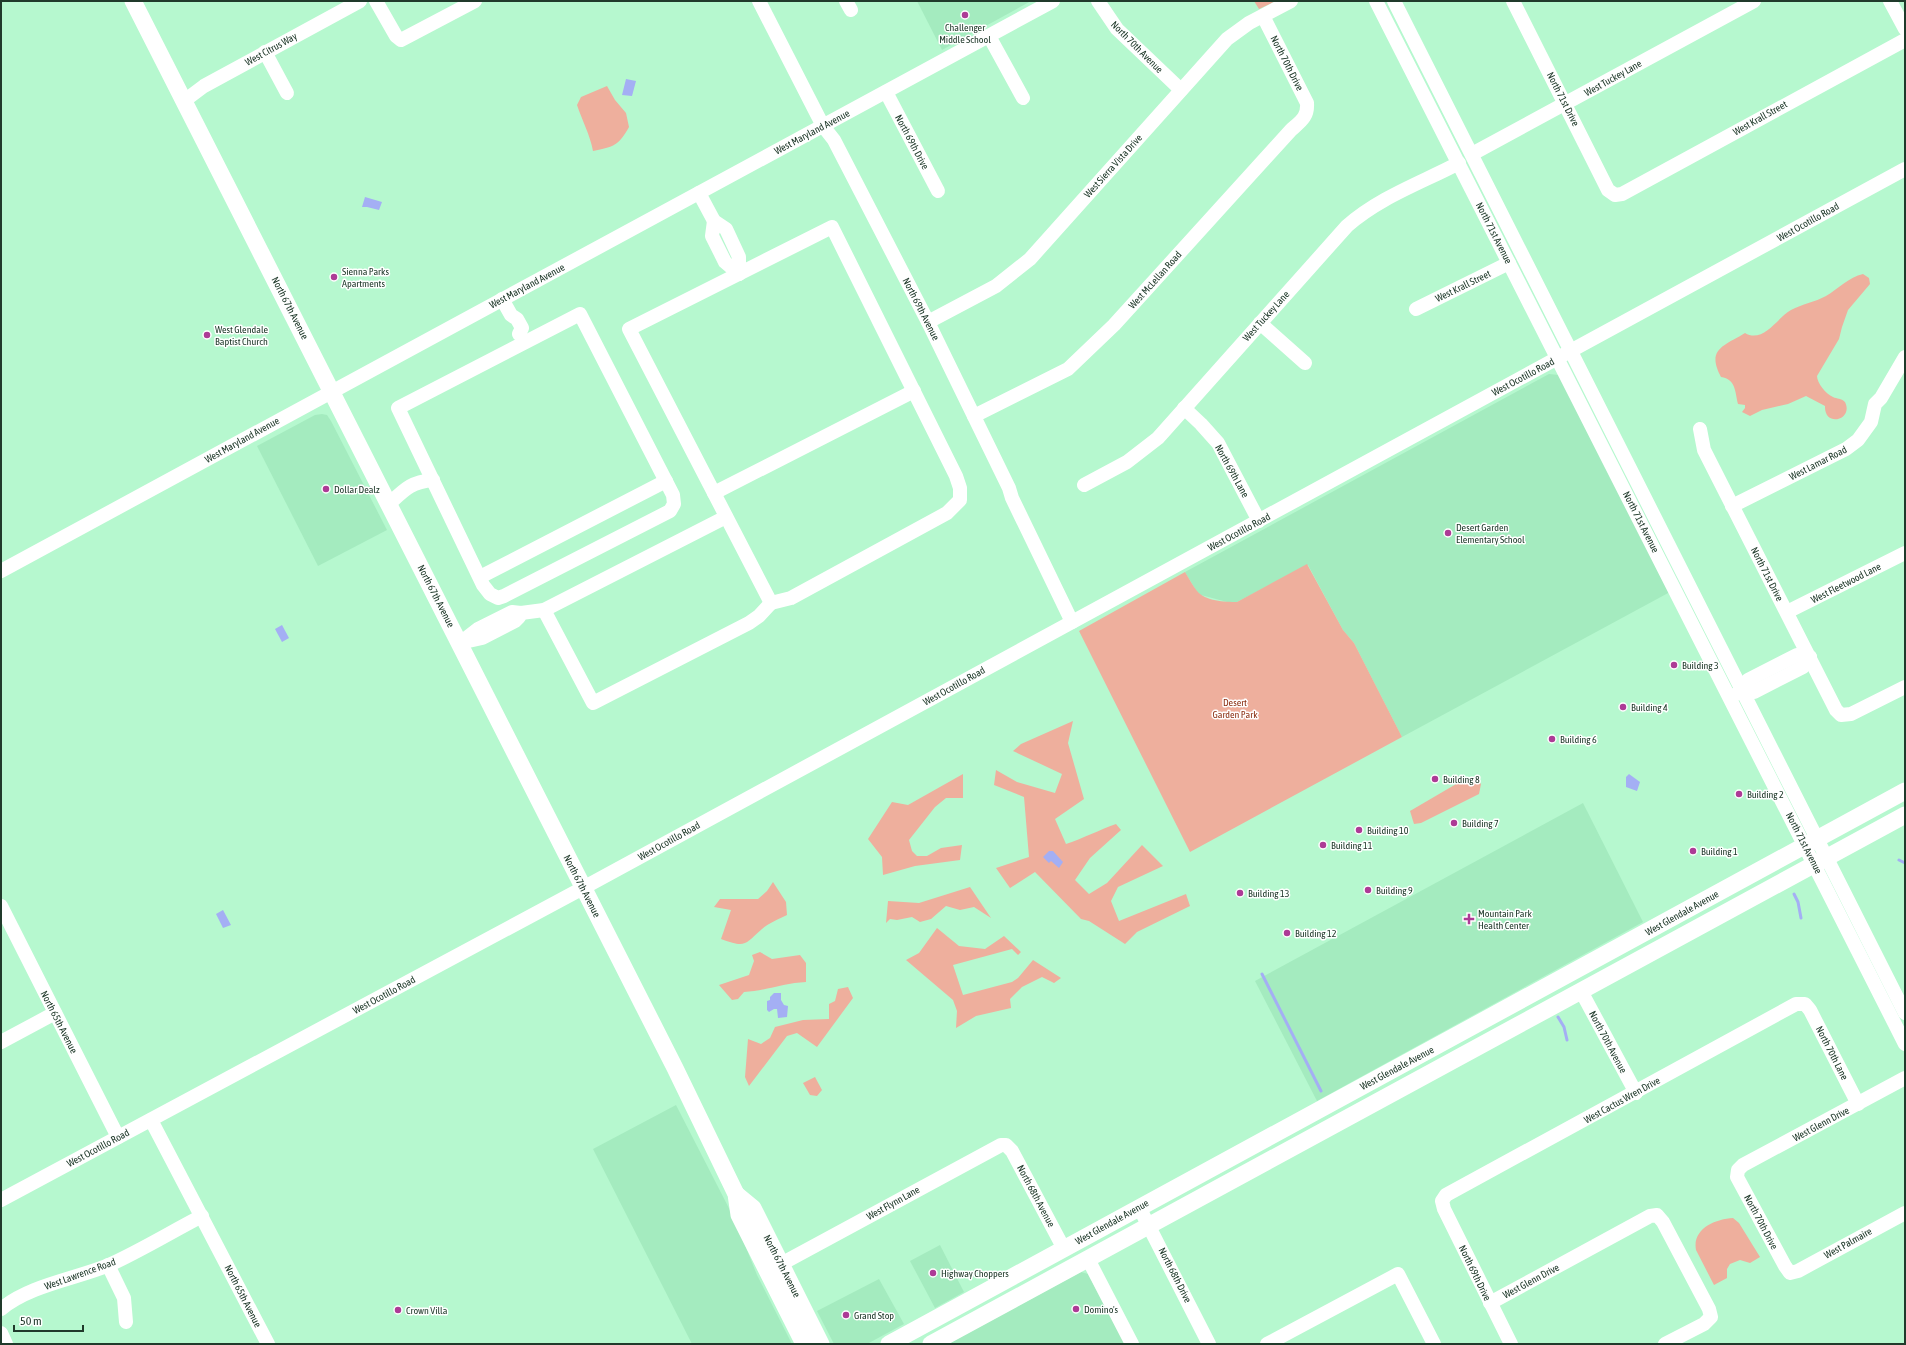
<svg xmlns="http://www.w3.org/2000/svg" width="1906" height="1345" viewBox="0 0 1906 1345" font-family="'Asap Condensed',sans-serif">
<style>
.built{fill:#a4ebbf}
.green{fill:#eeaf9d}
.water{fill:#a4aff4}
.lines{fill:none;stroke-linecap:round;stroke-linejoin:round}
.stream{stroke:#a4aff4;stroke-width:3}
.minor{stroke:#fff;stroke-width:14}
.major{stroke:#fff;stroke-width:17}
.poi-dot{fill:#ad3b96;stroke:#fff;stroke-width:1.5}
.labels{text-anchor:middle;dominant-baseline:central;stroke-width:3;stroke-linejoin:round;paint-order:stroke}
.poi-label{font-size:10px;fill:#203a2b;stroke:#fff;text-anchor:start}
.street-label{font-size:10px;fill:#203a2b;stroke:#fff}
.park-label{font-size:10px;fill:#8c3115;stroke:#fff}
</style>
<rect width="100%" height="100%" fill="#b6f8cf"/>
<!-- built -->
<g class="built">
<polygon points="917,1 1031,1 942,50"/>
<polygon points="1549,374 1559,375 1670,592 1402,737 1354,643 1343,630 1308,565 1237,602 1227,602 1201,595 1197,592 1185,572"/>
<polygon points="322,414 327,415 331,421 387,530 318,566 257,446 315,415"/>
<polygon points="1583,803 1643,922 1317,1101 1255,981"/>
<polygon points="676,1105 735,1220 757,1275 792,1344 692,1344 593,1149"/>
<polygon points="940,1245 964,1292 935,1308 910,1261"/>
<polygon points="1081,1272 1088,1274 1125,1344 948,1344"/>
<polygon points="879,1279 904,1324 867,1344 834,1344 817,1311"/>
</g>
<!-- green -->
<g class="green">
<polygon points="1254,1 1276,1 1259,9"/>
<path d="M607 86 615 100 626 113 629 127C619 145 614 147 593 151 590 135 582 120 577 105L581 97Z"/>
<path d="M1863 274 1869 278 1870 284 1848 310 1842 327 1839 339 1817 376C1817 383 1826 394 1833 397 1837 399 1841 398 1845 402 1854 420 1824 428 1825 406L1806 396 1788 404 1762 410 1750 416 1742 412 1745 408V405L1738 404C1735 392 1736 379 1721 377 1706 349 1724 346 1745 333 1763 344 1778 317 1791 310 1802 304 1815 302 1826 296 1838 289 1849 277 1863 274Z"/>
<path d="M1307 564 1343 630 1354 643 1402 737 1190 852 1079 631 1185 572C1189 578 1192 585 1197 591 1205 601 1225 602 1237 602Z"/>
<path d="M1073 721 1068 743 1084 799 1055 819 1066 844C1084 838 1099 830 1116 824L1121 830 1090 858 1075 880 1089 894 1107 883 1142 845 1163 866 1118 887 1111 901 1119 921 1186 894 1190 906 1137 932 1125 944 1089 921 1081 919 1035 872 1010 888 996 868 1029 857 1024 797 994 785 996 770 1017 782 1055 793 1062 774 1013 751 1021 744Z"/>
<polygon points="963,774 963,798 946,798 935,807 909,840 912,851 917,856 927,856 941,848 962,845 960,860 915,866 883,875 882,857 868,839 892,802 908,805"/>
<polygon points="1474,777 1481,784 1479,794 1421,823 1414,824 1410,811 1463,780"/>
<path d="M773 882 786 902 787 915C779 919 769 923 762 929 744 945 746 948 721 939L731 910 714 907 720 899H758L767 891Z"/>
<polygon points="970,887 991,918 974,907 960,910 946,906 931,919 920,922 912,917 897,920 890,919 886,923 888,901 919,903"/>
<polygon points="937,928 959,946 985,949 1004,936 1021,952 1018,955 1012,949 953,965 963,995 1012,982 1018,978 1033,960 1061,978 1054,983 1042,977 1022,987 1010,999 1011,1008 976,1016 956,1028 957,1011 953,1000 906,960 919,953"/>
<path d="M760 952 772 959 800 955 806 963V982C784 983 765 991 744 992L738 999 732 1000 719 985 749 975 754 961 752 955Z"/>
<polygon points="848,987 853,998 817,1047 797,1033 787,1036 749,1086 745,1077 748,1039 761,1044 770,1038 775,1027 803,1020 829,1019 829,1004 835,1001 838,989"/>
<polygon points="815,1077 822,1090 817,1096 810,1095 803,1083"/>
<path d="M1733 1218 1739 1223 1760 1257 1750 1263 1740 1260 1730 1264 1727 1269V1278L1714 1285 1696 1250C1692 1229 1715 1219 1733 1218Z"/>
</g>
<!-- water -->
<g class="water">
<polygon points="626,79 636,81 632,96 622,95"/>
<polygon points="365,197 382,202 379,210 367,207 362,207"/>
<polygon points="282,625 289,638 282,642 275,629"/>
<polygon points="1629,774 1640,782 1637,791 1626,787 1626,777"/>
<polygon points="1049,851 1053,851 1063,862 1059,868 1051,861 1049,863 1043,857"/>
<polygon points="223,910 231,925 223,928 216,914"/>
<polygon points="774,993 781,993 781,1000 784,1005 788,1006 787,1017 778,1018 777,1009 774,1009 769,1012 767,1010 767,1001 770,1000 770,997"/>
</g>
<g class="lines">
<!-- stream -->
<g class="stream">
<polyline points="1899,860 1905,863"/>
<polyline points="1794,894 1798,902 1801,918"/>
<polyline points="1262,974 1321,1091"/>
<polyline points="1558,1017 1564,1027 1567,1040"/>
</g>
<!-- minor -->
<g class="minor">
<polyline points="376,1 396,36 401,40 475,1"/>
<polyline points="759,1 823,126 834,140 928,322 1009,488 1012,498 1072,622"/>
<polyline points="846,1 851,10"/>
<polyline points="1098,1 1117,29 1181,90"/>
<polyline points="1376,1 1905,1044"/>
<polyline points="1394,1 1905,1013"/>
<polyline points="1513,1 1608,190 1615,195 1622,194 1905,40"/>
<polyline points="1890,1 1905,29"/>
<polyline points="989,36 1023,98"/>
<polyline points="265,52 287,93"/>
<polyline points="886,92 938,191"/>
<polyline points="184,101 204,86 360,1"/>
<polyline points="1472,154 1754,1"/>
<polyline points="699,193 714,221 726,229 739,257 739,274"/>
<polyline points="714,221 712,236 725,262 739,274"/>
<polygon points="832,227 956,476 960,488 960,500 947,513 791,598 771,603 629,329"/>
<polyline points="502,299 511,315 517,319 522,328 519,334"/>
<polyline points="1416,309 1509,263"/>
<polygon points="580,314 673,495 674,504 670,511 504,596 498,598 490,594 483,585 398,408"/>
<polyline points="928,322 996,286 1030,259 1227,39 1249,23 1291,1"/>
<polyline points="1260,323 1305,363"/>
<polyline points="1184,408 1201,424 1218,443 1259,521"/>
<path d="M974 416 1068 369 1114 325 1291 130C1301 121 1308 117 1307 103L1263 16"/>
<polyline points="1700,429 1704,450 1836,710 1841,715 1851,714 1905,687"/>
<path d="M1084 485 1127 462 1158 438 1347 226C1380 197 1421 183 1459 163"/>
<polyline points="714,493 914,391"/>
<path d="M389 504C405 489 411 482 433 480"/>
<polyline points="1732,506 1846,449 1858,440 1871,422 1875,404 1881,398 1905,357"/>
<polyline points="1,571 1053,1"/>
<polyline points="480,577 666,481"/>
<polyline points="544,610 593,703 749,623 759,616 771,603"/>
<polyline points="1787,612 1905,553"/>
<polyline points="464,642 482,638 515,621 519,617"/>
<polyline points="460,643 478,629 512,612 521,613 544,610 726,517"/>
<polyline points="1744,691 1748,680 1797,655 1810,657"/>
<polyline points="1736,694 1744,691 1754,692 1803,667 1810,657"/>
<polyline points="1,906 118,1137"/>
<polyline points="1581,991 1636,1093"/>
<polyline points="1,1042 55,1013"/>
<polyline points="1905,1078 1743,1165 1738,1170 1737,1177 1785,1266 1790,1273 1798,1271 1905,1213"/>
<polyline points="151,1120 268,1344"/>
<polyline points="1,1200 583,888 1905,169"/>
<polyline points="1139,1207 1209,1344"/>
<polyline points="1088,1259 1132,1344"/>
<polyline points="781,1264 1001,1145 1006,1145 1012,1151 1064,1249"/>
<polyline points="108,1265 124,1298 126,1322"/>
<polyline points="1490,1303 1650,1216 1657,1215 1663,1222 1709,1309 1711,1317 1704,1324 1665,1344"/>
<path d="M1 1309C30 1285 75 1279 109 1265 140 1251 171 1232 202 1216"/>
<polyline points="1,1333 6,1344"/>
<polyline points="1267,1344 1398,1274 1434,1344"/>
<polyline points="1511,1344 1444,1209 1442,1201 1446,1195 1796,1004 1805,1004 1810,1010 1858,1104"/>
</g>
<!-- major -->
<g class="major">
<polyline points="133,1 675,1068 736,1194 739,1215 804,1344"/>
<polyline points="736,1194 753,1208 821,1344"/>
<polyline points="889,1344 1905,791"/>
<polyline points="931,1344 1905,815"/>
</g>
</g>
<!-- markers -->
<g class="poi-dot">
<circle cx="965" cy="15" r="4"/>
<circle cx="334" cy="277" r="4"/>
<circle cx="207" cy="335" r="4"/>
<circle cx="326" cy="489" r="4"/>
<circle cx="1448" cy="533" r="4"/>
<circle cx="1674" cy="665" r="4"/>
<circle cx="1623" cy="707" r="4"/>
<circle cx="1552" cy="739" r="4"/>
<circle cx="1435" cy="779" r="4"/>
<circle cx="1739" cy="794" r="4"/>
<circle cx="1454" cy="823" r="4"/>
<circle cx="1359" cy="830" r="4"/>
<circle cx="1323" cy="845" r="4"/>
<circle cx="1693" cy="851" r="4"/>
<circle cx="1368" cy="890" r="4"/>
<circle cx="1240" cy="893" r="4"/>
<path d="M1467 913h4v4h4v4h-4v4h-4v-4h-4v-4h4z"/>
<circle cx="1287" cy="933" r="4"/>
<circle cx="933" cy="1273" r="4"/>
<circle cx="1076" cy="1309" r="4"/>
<circle cx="398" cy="1310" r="4"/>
<circle cx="846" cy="1315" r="4"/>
</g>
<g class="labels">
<!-- poi labels -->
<g class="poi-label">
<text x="965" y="27" text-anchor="middle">Challenger<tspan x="965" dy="12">Middle School</tspan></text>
<text x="342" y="271">Sienna Parks<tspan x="342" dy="12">Apartments</tspan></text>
<text x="215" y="329">West Glendale<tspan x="215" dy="12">Baptist Church</tspan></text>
<text x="334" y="489">Dollar Dealz</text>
<text x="1456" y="527">Desert Garden<tspan x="1456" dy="12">Elementary School</tspan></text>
<text x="1682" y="665">Building 3</text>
<text x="1631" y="707">Building 4</text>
<text x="1560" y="739">Building 6</text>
<text x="1443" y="779">Building 8</text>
<text x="1747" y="794">Building 2</text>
<text x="1462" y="823">Building 7</text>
<text x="1367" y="830">Building 10</text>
<text x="1331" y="845">Building 11</text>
<text x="1701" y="851">Building 1</text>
<text x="1376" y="890">Building 9</text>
<text x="1248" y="893">Building 13</text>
<text x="1478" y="913">Mountain Park<tspan x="1478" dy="12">Health Center</tspan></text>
<text x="1295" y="933">Building 12</text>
<text x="941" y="1273">Highway Choppers</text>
<text x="1084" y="1309">Domino's</text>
<text x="406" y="1310">Crown Villa</text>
<text x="854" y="1315">Grand Stop</text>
</g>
<!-- street labels -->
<g class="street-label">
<text transform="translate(1137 47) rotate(45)">North 70th Avenue</text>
<text transform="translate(271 49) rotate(-29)">West Citrus Way</text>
<text transform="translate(1287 63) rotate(63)">North 70th Drive</text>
<text transform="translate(1613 78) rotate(-29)">West Tuckey Lane</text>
<text transform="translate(1563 99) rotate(63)">North 71st Drive</text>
<text transform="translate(1760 118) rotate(-29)">West Krall Street</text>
<text transform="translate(812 132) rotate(-28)">West Maryland Avenue</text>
<text transform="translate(912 142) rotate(62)">North 69th Drive</text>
<text transform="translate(1113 166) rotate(-48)">West Sierra Vista Drive</text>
<text transform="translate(1808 222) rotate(-29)">West Ocotillo Road</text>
<text transform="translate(1494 233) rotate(63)">North 71st Avenue</text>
<text transform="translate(1155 280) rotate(-48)">West McLellan Road</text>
<text transform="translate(527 286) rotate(-28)">West Maryland Avenue</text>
<text transform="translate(1463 286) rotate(-26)">West Krall Street</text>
<text transform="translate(290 308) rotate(63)">North 67th Avenue</text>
<text transform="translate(921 309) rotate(63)">North 69th Avenue</text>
<text transform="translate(1266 316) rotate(-48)">West Tuckey Lane</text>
<text transform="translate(1523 377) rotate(-28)">West Ocotillo Road</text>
<text transform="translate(242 440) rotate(-29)">West Maryland Avenue</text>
<text transform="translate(1818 463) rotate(-27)">West Lamar Road</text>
<text transform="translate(1232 471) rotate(61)">North 69th Lane</text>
<text transform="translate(1641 522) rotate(63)">North 71st Avenue</text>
<text transform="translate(1239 532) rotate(-28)">West Ocotillo Road</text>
<text transform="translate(1767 574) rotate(63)">North 71st Drive</text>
<text transform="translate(1846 583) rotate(-27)">West Fleetwood Lane</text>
<text transform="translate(436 596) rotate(63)">North 67th Avenue</text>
<text transform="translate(954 686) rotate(-29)">West Ocotillo Road</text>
<text transform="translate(669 841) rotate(-29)">West Ocotillo Road</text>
<text transform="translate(1804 843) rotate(63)">North 71st Avenue</text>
<text transform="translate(582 886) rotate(63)">North 67th Avenue</text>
<text transform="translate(1682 913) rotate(-29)">West Glendale Avenue</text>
<text transform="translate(384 995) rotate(-28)">West Ocotillo Road</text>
<text transform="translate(59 1022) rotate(63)">North 65th Avenue</text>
<text transform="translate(1608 1042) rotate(62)">North 70th Avenue</text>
<text transform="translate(1832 1053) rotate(63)">North 70th Lane</text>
<text transform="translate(1397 1068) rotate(-28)">West Glendale Avenue</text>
<text transform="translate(1622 1100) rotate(-29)">West Cactus Wren Drive</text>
<text transform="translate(1821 1124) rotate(-28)">West Glenn Drive</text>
<text transform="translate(98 1148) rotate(-28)">West Ocotillo Road</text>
<text transform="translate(1036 1196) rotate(62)">North 68th Avenue</text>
<text transform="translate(893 1203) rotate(-29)">West Flynn Lane</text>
<text transform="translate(1112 1222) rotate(-29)">West Glendale Avenue</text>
<text transform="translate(1761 1222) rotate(62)">North 70th Drive</text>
<text transform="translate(1848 1243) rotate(-29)">West Palmaire</text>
<text transform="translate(782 1266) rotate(63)">North 67th Avenue</text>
<text transform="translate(1475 1273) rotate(64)">North 69th Drive</text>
<text transform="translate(80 1274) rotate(-20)">West Lawrence Road</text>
<text transform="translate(1175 1275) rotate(63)">North 68th Drive</text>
<text transform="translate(1531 1281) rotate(-28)">West Glenn Drive</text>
<text transform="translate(243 1296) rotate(63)">North 65th Avenue</text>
</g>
<!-- park labels -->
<g class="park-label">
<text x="1235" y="702">Desert<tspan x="1235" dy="12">Garden Park</tspan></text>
</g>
</g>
<!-- border -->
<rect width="1906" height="1345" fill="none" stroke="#203a2b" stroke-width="4"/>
<!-- scale -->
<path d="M14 1325v6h69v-6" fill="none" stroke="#203a2b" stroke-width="2"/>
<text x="20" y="1325" font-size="12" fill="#203a2b" stroke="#ffffff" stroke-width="3" paint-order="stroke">50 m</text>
</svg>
